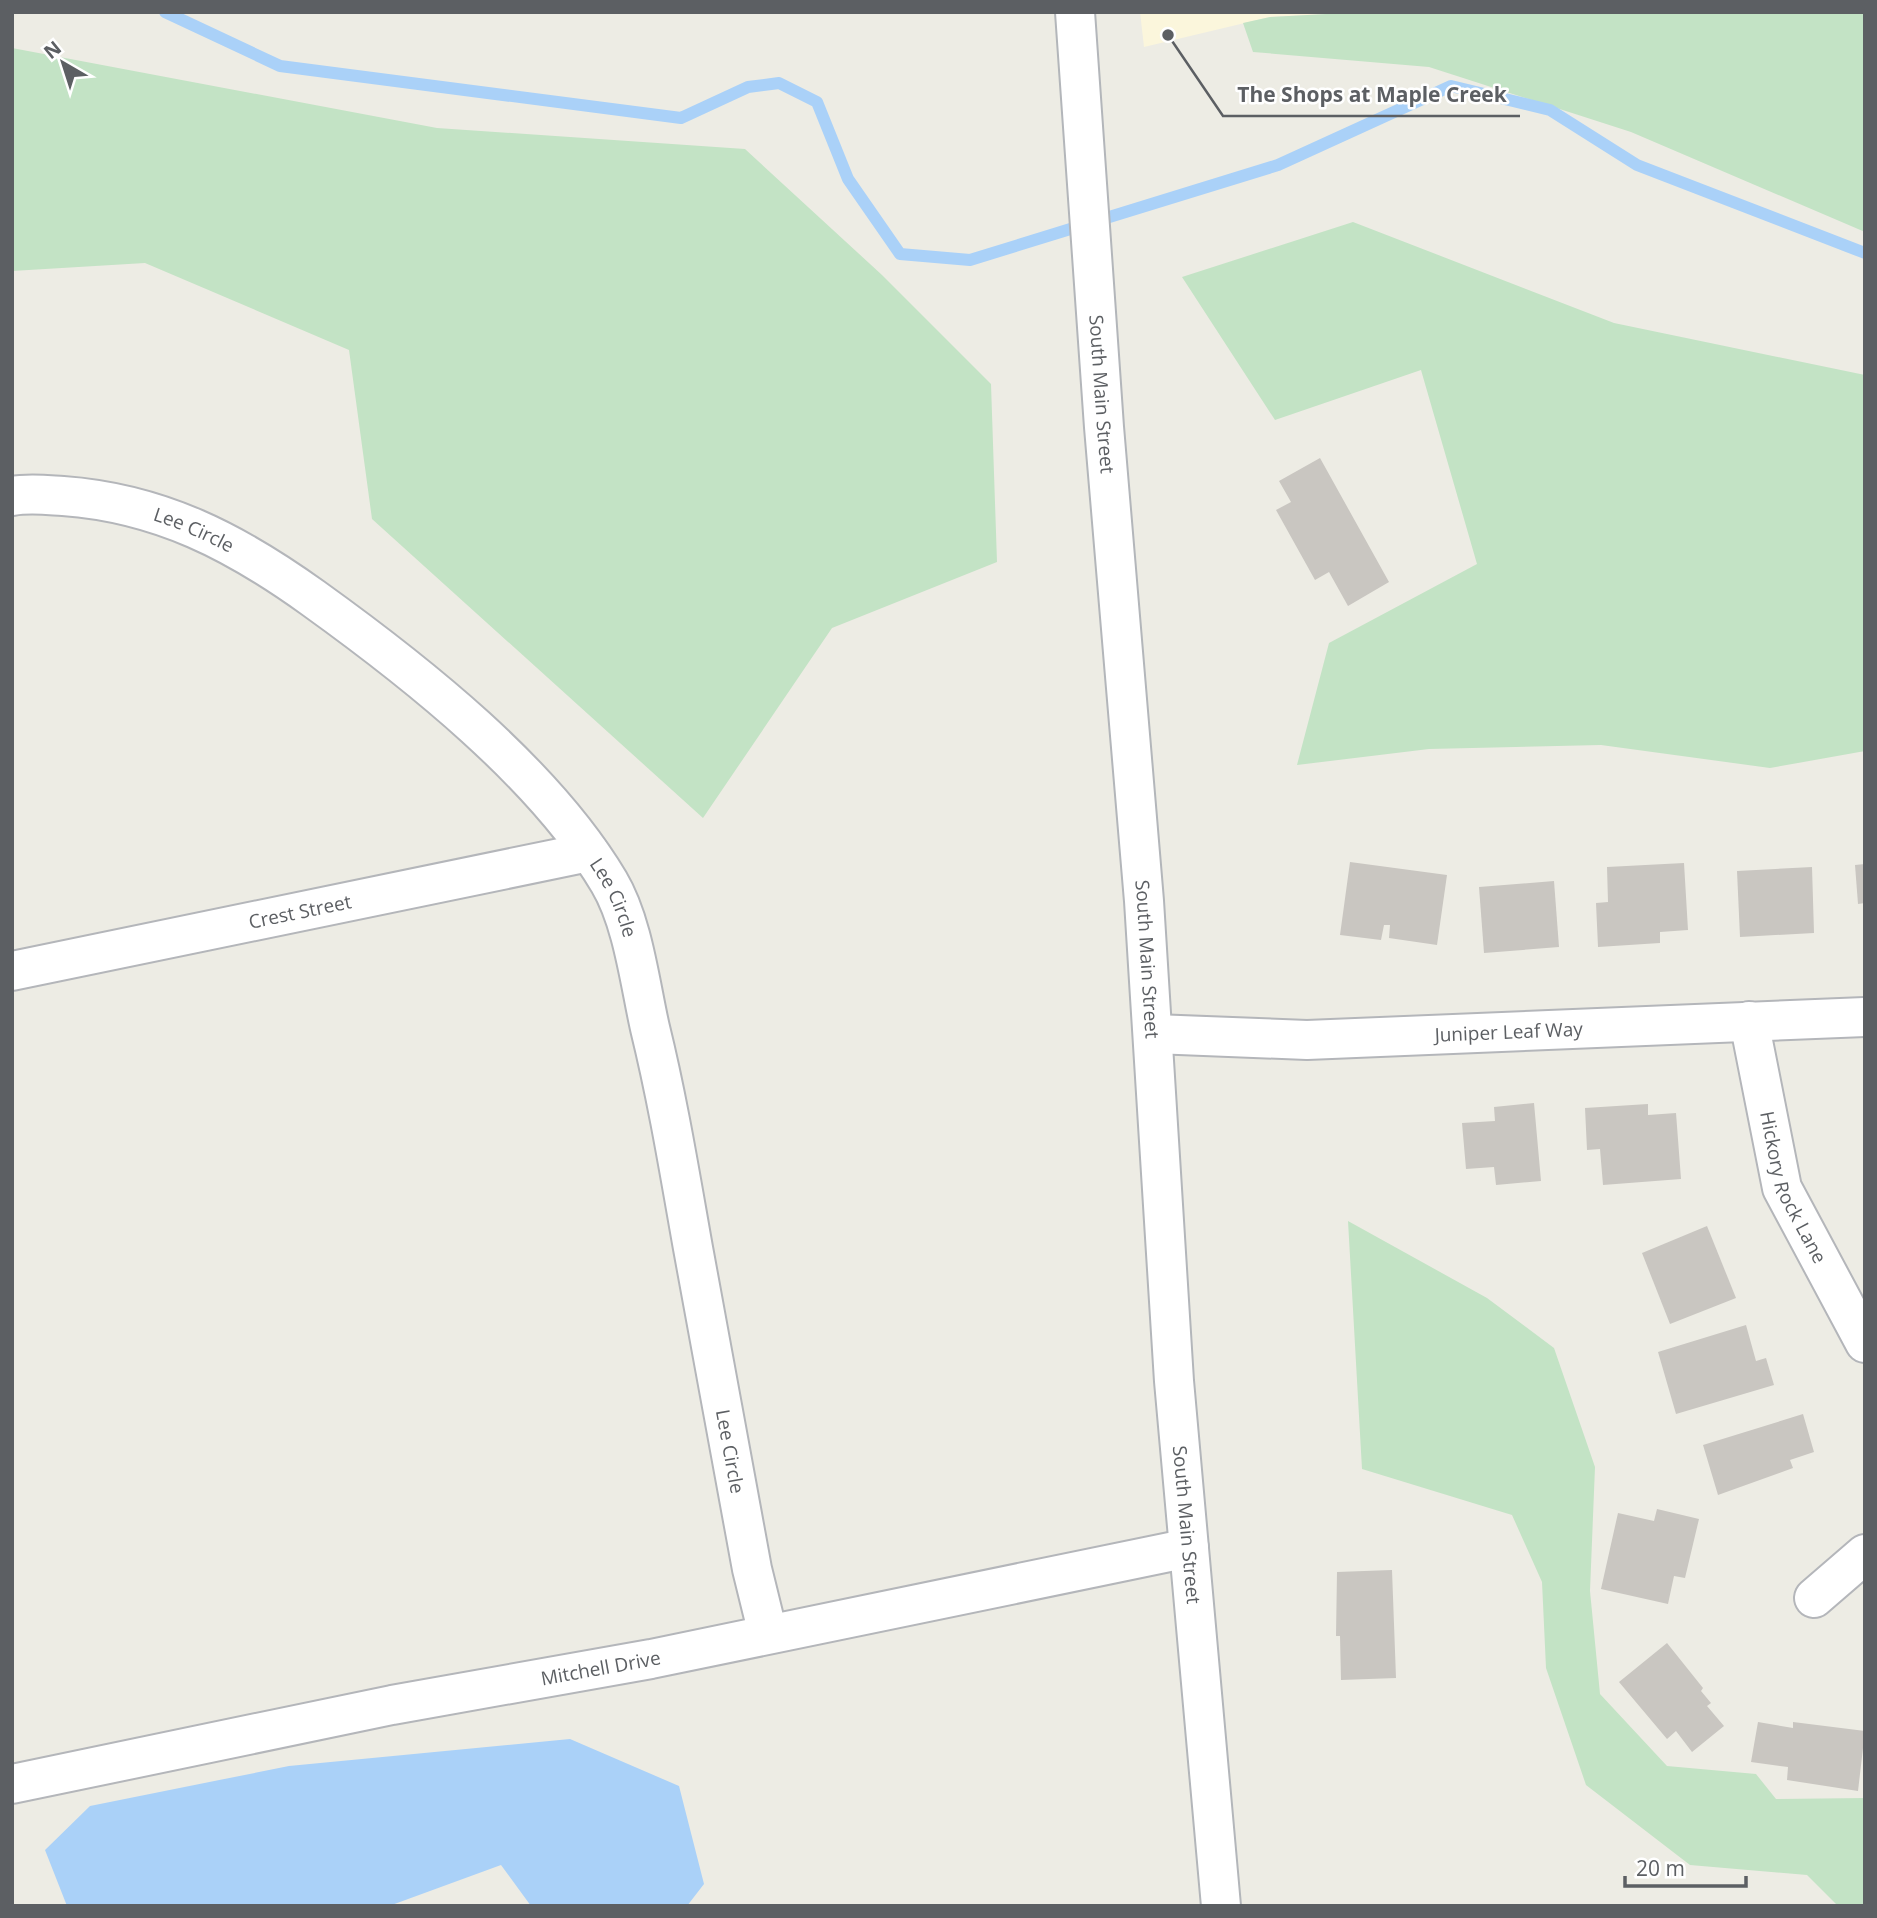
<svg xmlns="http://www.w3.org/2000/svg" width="1877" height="1918" viewBox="0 0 1877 1918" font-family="'Open Sans',sans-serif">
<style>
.commercial{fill:#fbf6dc}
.green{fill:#c3e3c5}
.water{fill:#aad1f8}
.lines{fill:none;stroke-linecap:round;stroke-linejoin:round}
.stream{stroke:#aad1f8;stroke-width:12}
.building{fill:#c9c6c1}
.street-casing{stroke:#b4b6ba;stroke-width:42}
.secondary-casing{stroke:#b3b6ba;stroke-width:42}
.street{stroke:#fff;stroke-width:38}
.secondary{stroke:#fff;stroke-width:38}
.labels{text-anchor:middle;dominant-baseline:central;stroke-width:5;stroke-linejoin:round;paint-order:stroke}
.street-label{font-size:19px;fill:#5c5f63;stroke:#fff}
.leader{fill:none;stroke:#5c5f63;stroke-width:2.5}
.callout-dot{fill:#5c5f63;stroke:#fff;stroke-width:2.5}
.callout-label{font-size:21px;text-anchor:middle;font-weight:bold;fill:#5c5f63;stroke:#fff;stroke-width:5;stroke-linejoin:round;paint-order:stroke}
</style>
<rect width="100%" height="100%" fill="#edece4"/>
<!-- commercial -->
<polygon class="commercial" points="1140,12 1364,12 1270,17 1144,47"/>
<!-- green -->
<g class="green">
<polygon points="1364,12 1865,12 1865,232 1631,132 1429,67 1253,52 1243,23 1270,17"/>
<polygon points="12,48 437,128 745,149 882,275 991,384 997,562 832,628 703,818 372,519 349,350 145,263 12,271"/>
<polygon points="1353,222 1614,323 1865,375 1865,751 1770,768 1601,745 1429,749 1297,765 1329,643 1477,564 1421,370 1275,420 1182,277"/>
<polygon points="1348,1221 1487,1298 1554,1348 1595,1467 1590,1591 1600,1694 1667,1766 1756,1774 1776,1799 1865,1798 1865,1906 1838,1906 1807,1875 1690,1865 1586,1785 1546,1668 1542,1582 1512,1515 1362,1469"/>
</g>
<!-- water -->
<polygon class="water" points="570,1739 679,1786 704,1884 687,1906 531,1906 501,1865 389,1906 67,1906 45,1850 90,1806 289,1766"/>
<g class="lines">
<!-- stream -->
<polyline class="stream" points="165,12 280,66 681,118 748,87 779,83 817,102 848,179 900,254 970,260 1278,165 1451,86 1550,110 1637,165 1865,253"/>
</g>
<!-- building -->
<g class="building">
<polygon points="1320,458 1389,582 1348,606 1329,572 1315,580 1276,510 1291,502 1279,481"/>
<polygon points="1350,862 1447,875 1437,945 1389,938 1390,925 1384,925 1381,940 1340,935"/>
<polygon points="1684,863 1688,930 1660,932 1660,943 1598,947 1596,903 1608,902 1607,867"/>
<polygon points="1865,864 1865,903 1858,904 1855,865"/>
<polygon points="1812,867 1814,933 1740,937 1737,871"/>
<polygon points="1554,881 1559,947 1484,953 1479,887"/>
<polygon points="1534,1103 1541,1181 1496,1185 1494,1167 1466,1169 1462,1123 1495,1121 1494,1107"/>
<polygon points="1648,1104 1648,1115 1676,1113 1681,1179 1603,1185 1600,1149 1587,1150 1585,1108"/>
<polygon points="1707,1226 1736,1298 1670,1324 1642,1253"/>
<polygon points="1746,1325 1756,1361 1766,1358 1774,1385 1676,1414 1658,1352"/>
<polygon points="1803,1414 1814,1452 1790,1460 1793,1468 1718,1495 1703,1445"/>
<polygon points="1657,1509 1699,1519 1685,1578 1674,1576 1668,1604 1601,1589 1618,1513 1654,1521"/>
<polygon points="1392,1570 1396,1678 1341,1680 1340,1636 1336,1636 1337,1572"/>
<polygon points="1667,1643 1703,1688 1701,1691 1711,1703 1707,1706 1724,1726 1692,1752 1676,1731 1667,1739 1619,1682"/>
<polygon points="1758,1722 1793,1728 1793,1722 1865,1731 1858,1791 1787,1780 1788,1767 1751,1762"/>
</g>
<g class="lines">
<!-- street casing -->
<g class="street-casing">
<g id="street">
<path id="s1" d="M12 496C29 493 46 495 63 496 160 503 235 542 313 598 416 672 544 773 609 882 633 922 640 984 650 1028 668 1101 680 1175 693 1248 713 1355 732 1462 752 1569L768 1634"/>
<path id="s2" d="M12 971 589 852"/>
<path id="s3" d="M1749 1021 1782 1188 1865 1343"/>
<path id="s4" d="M1154 1034 1307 1040 1865 1017"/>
<polyline points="1814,1598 1865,1554"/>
<path id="s5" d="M12 1784 392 1705 651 1659 1189 1548"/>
</g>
</g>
<!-- secondary casing -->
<g class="secondary-casing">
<g id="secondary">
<path id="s6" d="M1075 12 1104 427 1144 901 1174 1381 1221 1906"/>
</g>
</g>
<!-- street -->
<use href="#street" class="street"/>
<!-- secondary -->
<use href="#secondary" class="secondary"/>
</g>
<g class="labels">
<!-- street labels -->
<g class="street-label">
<text stroke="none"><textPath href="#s6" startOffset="383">South Main Street</textPath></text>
<text stroke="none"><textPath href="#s1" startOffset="187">Lee Circle</textPath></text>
<text stroke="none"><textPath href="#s1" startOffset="754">Lee Circle</textPath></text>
<text stroke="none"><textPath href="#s2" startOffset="294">Crest Street</textPath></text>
<text stroke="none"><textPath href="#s6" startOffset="950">South Main Street</textPath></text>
<text stroke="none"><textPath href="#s4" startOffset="355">Juniper Leaf Way</textPath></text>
<text stroke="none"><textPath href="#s3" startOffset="173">Hickory Rock Lane</textPath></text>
<text stroke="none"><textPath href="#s1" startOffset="1321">Lee Circle</textPath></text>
<text stroke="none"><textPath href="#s6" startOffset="1517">South Main Street</textPath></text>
<text stroke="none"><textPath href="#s5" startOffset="600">Mitchell Drive</textPath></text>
</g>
</g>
<!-- callouts -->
<path class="leader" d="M1168 35L1223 116H1520"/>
<circle class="callout-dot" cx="1168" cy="35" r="7"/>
<g class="callout-label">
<text x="1372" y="102">The Shops at Maple Creek</text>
</g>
<!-- border -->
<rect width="1877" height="1918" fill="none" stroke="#5c5f63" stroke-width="28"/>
<!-- north arrow -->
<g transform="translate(63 63) rotate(321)" stroke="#ffffff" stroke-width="5" paint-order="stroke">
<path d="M0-5L12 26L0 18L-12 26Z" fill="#5c5f63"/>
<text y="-10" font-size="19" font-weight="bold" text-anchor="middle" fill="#5c5f63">N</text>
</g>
<!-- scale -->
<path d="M1625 1876v10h121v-10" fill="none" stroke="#5c5f63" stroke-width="3.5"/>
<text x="1636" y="1876" font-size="21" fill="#5c5f63" stroke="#ffffff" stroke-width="5" paint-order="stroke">20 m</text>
</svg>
